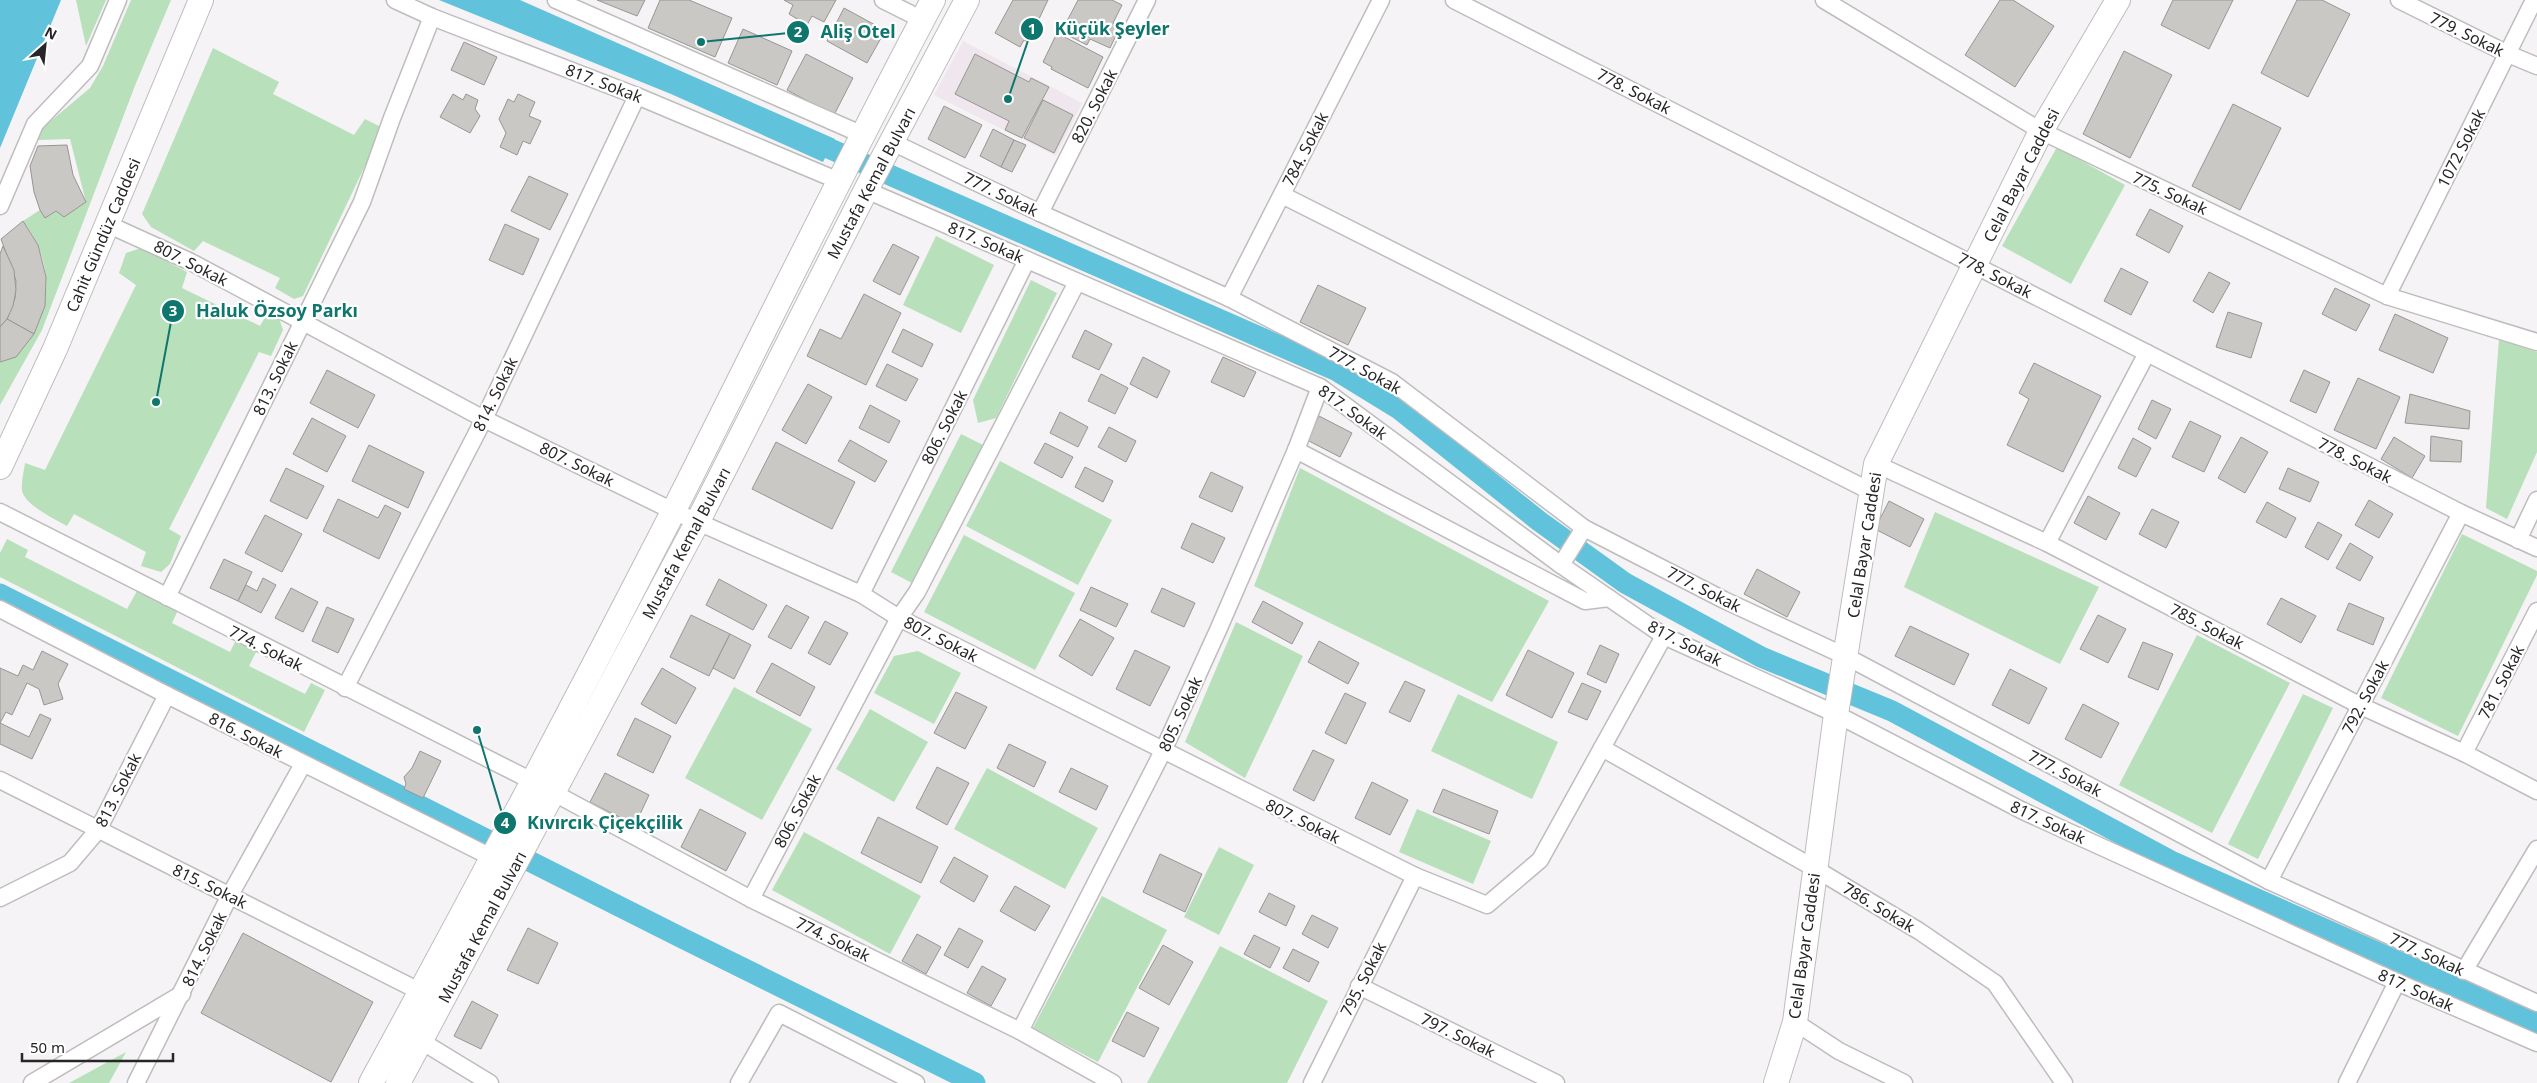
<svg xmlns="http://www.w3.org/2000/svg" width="2537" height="1083" viewBox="0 0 2537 1083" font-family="'Noto Sans',sans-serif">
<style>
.built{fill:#efe6ee}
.green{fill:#b7e0bb}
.water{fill:#60c2db}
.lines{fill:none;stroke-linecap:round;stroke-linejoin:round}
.canal{stroke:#60c2db;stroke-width:21}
.building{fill:#cac8c5;stroke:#989593}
.street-casing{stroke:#bfbcbe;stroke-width:19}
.secondary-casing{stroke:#bfbcbe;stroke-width:26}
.street{stroke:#fff;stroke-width:16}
.secondary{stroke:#fff;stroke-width:24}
.labels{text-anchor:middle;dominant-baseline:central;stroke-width:4.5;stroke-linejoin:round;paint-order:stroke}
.street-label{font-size:16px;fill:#272627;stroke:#fff}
.leader{fill:none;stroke:#0f766e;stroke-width:2}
.callout-dot{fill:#0f766e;stroke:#fff;stroke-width:2}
.mark-label{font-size:15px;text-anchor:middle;font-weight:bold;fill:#fff}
.callout-label{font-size:18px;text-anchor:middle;font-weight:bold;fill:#0f766e;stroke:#fff;stroke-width:4.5;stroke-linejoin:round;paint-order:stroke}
</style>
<rect width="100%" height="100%" fill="#f5f3f5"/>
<!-- built -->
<polygon class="built" points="963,41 1082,103 1056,156 934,95"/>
<!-- green -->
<g class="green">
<polygon points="76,0 106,0 86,46"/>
<path d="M131 0H171L136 83 42 330 0 405V362C53 332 60 268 23 221L40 210 45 217 56 211 64 217 86 202 70 139 38 140 40 130 90 88 103 66Z"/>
<polygon points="213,48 279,82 273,94 354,135 365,119 383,128 303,296 294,299 275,288 280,278 203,241 194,251 151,227 142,214"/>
<polygon points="2057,147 2125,185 2071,284 2002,246"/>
<polygon points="936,236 994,265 961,333 903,305"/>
<path d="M141 248 187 272 182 288 260 326 267 314 279 318 283 330 271 356 259 352 169 529 181 536 170 564 161 572 141 566 146 552 74 514 67 526C56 520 23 504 22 490 21 482 24 471 25 463L45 470 136 285 119 273 126 253Z"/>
<polygon points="1031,280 1057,293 996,418 978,423 973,400"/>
<polygon points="2499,339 2537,352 2537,452 2507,519 2486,508"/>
<polygon points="961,434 983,445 912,583 891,572"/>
<polygon points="1000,461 1112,520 1078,585 966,526"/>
<polygon points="1300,468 1549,601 1492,702 1254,586"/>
<polygon points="1935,512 2099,587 2060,664 1904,587"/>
<polygon points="2462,534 2537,571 2537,575 2458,736 2381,698"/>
<polygon points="964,535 1075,593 1035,670 924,612"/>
<polygon points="7,539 28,550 25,557 127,609 138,589 178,610 172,623 230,652 236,640 257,650 249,666 305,694 311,683 325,690 304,732 0,577 0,553"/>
<polygon points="1236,622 1303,656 1245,778 1185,742"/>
<polygon points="2197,635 2290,683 2212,833 2119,785"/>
<polygon points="918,651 961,673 934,724 874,693 894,656"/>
<polygon points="734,687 812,729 762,820 685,778"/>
<polygon points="1458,694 1558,742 1532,799 1431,751"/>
<polygon points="2303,694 2333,708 2258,859 2228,844"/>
<polygon points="870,709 928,742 894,802 836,769"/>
<polygon points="987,768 1098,828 1065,889 954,829"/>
<polygon points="1417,809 1491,841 1473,884 1399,852"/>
<polygon points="804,832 921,896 890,954 772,890"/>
<polygon points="1219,847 1254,865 1219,935 1184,917"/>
<polygon points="1102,896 1167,930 1098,1062 1033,1028"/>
<polygon points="1220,946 1328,1001 1287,1083 1147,1083"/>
<polygon points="126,1052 109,1083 69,1083"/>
</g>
<!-- water -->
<g class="water">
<polygon points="0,0 61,0 0,148"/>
<polygon points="439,0 520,0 835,139 823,162 671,94"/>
</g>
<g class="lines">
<!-- canal -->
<g class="canal">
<polyline points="803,137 1337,371 1399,409 1539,521 1625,583 1761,657 1892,711 2171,861 2537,1023"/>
<polyline points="0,594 682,938 975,1083"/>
</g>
</g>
<!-- building -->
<g class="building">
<polygon points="597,0 645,0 637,16"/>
<polygon points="660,0 689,0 732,18 715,57 648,28"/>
<polygon points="784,0 836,0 824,22 812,16 807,25 789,14 793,5"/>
<polygon points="1013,0 1048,0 1028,42 1024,40 1020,47 995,33"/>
<polygon points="1078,0 1112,0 1122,5 1113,23 1120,27 1110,48 1090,39 1087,45 1067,35 1073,24 1067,21"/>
<polygon points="2000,0 2013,0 2054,26 2015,87 1965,55"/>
<polygon points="2173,0 2233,0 2209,49 2161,25"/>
<polygon points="2297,0 2322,0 2350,14 2308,97 2261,73"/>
<polygon points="844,8 877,26 881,38 867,63 827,41"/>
<polygon points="743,29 792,51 777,85 728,63"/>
<polygon points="1057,33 1103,57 1088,88 1051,69 1052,67 1043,62"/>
<polygon points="464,42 497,57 484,85 451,70"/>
<polygon points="2124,51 2172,75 2130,158 2083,134"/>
<polygon points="806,54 853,78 834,115 787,90"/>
<polygon points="975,54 1029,82 1031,78 1049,87 1022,138 1005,130 1009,121 955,94"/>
<polygon points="453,94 463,100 466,94 478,100 475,109 480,116 470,133 440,117"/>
<polygon points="518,94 535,102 529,116 541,121 530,144 523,141 517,155 500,147 506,133 499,119 508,99 514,102"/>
<polygon points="1043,100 1073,115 1054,153 1024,138"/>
<polygon points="2233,104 2281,128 2240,210 2192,186"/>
<polygon points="944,106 982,125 965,158 928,139"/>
<polygon points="993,129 1014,140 1001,167 980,156"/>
<polygon points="1014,140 1026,145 1012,172 1001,167"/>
<polygon points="67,145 73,175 86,202 64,217 56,211 45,218 40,210 34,192 30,166 38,146"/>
<polygon points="529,176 568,194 550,230 511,211"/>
<polygon points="2150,209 2183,226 2169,253 2136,235"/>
<polygon points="23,221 38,245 46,277 45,306 34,334 7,319 15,298 16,281 1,239"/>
<polygon points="505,224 539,239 523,275 489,260"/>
<polygon points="893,244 919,257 900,295 873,281"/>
<polygon points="3,246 14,270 16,290 13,306 7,319 0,327 0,254"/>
<polygon points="2121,268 2148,282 2131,315 2104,301"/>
<polygon points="2209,272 2230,283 2213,313 2193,301"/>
<polygon points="1318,285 1366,308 1348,345 1300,322"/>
<polygon points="2335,288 2370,305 2356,331 2322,314"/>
<polygon points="864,294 901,313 866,385 807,356 820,329 841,339"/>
<polygon points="2228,312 2262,323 2251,358 2216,347"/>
<polygon points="2395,314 2448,338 2433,373 2379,350"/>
<polygon points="7,319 34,334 16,357 0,362 0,327"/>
<polygon points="903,329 933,344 922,367 892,352"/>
<polygon points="1085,330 1112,344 1099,370 1072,357"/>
<polygon points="1143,357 1170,371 1157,398 1130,384"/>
<polygon points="1223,357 1256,372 1244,397 1211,382"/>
<polygon points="2034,363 2101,396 2063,472 2007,445 2029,399 2019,393"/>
<polygon points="887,364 918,379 906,401 876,386"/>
<polygon points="327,370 375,395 358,428 310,403"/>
<polygon points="2304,370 2330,382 2316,413 2290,401"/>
<polygon points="1101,374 1128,388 1115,414 1088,401"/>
<polygon points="2358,378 2400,397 2376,449 2334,430"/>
<polygon points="808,384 832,397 806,444 782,430"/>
<polygon points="2410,394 2470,411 2469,429 2405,423"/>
<polygon points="2152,400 2171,409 2156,439 2138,429"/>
<polygon points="870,405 900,421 889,443 859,428"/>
<polygon points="1060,412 1088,427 1078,447 1050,433"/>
<polygon points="1319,416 1352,433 1340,457 1307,440"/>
<polygon points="312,418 346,436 327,472 293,454"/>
<polygon points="2190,421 2221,436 2204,472 2172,457"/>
<polygon points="1109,427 1136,441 1126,462 1098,447"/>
<polygon points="2431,436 2462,441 2461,462 2430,461"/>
<polygon points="2241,437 2268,452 2245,493 2218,478"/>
<polygon points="2394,437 2425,456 2412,478 2381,459"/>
<polygon points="2133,438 2151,448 2136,477 2118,468"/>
<polygon points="850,440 887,461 875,482 838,461"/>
<polygon points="776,442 855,482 832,529 752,489"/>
<polygon points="1045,443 1073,457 1062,478 1034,463"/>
<polygon points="369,445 424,472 408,508 352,481"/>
<polygon points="1085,467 1113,481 1103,502 1075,487"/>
<polygon points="286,468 324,486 307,519 270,501"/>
<polygon points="2288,468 2319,482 2310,502 2279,489"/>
<polygon points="1211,472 1243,487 1232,512 1199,497"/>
<polygon points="2088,496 2120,513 2106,540 2074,523"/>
<polygon points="338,499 378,518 385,505 401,513 379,559 323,531"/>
<polygon points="2369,500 2393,514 2379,538 2355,525"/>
<polygon points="1889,501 1924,519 1910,547 1875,529"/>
<polygon points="2267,502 2296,518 2286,538 2256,522"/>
<polygon points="2152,509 2179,522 2166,548 2139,534"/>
<polygon points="265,515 302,534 282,572 245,553"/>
<polygon points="2318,522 2342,535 2328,560 2305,547"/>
<polygon points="1192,523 1225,538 1213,563 1181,548"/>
<polygon points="2350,543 2373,557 2360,581 2336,568"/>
<polygon points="224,559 252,572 238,601 210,588"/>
<polygon points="1757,569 1800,592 1787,617 1744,594"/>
<polygon points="263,578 276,585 261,613 238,601 246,585 257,591"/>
<polygon points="719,579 767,605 753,630 706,605"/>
<polygon points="1091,587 1128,604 1116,627 1080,610"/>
<polygon points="291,588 318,602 303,632 275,618"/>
<polygon points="1162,588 1195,603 1184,627 1151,612"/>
<polygon points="2281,598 2316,616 2301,643 2267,624"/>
<polygon points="1263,601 1303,623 1292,644 1252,622"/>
<polygon points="2349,603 2384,618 2373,645 2337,630"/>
<polygon points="786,605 809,617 791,649 768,637"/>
<polygon points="327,607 354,619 338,653 312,641"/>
<polygon points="691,615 730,634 709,676 670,657"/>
<polygon points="2098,615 2126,629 2108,663 2080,649"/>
<polygon points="1080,619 1114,638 1092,676 1059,656"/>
<polygon points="825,621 848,633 830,665 808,653"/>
<polygon points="1910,626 1969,654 1954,685 1895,656"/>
<polygon points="730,634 751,645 734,679 713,668"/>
<polygon points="1319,641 1359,663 1348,684 1308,662"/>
<polygon points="2143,642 2173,654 2158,690 2128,677"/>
<polygon points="1600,645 1619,654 1606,683 1587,674"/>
<polygon points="1135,650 1170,667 1150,706 1116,689"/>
<polygon points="1528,650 1574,673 1552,718 1506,695"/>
<polygon points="42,651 68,664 58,684 63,699 44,705 39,689 27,683 12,715 6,712 0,723 29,737 40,714 51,719 32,759 0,744 0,668 18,676 23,665 33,670"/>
<polygon points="772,663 815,687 800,716 756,692"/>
<polygon points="662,668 696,688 676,724 641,704"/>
<polygon points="2010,669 2047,688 2029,724 1992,705"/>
<polygon points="1405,681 1425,690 1410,722 1389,712"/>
<polygon points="1582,683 1601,691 1587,720 1568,712"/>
<polygon points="956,692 987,707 965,749 934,733"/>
<polygon points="1345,693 1366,703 1346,744 1325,733"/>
<polygon points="2083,704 2119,723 2101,758 2065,739"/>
<polygon points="635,718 671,736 653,773 617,755"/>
<polygon points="1009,744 1046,762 1034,787 997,768"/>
<polygon points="1313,750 1334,760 1314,801 1293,790"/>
<polygon points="420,751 441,761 423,798 404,789 406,784 404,777 412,768"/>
<polygon points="937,767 969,783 947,825 916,808"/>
<polygon points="1071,768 1108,786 1096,810 1059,792"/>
<polygon points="605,773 649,795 635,825 590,802"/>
<polygon points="1372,782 1408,800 1390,835 1355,818"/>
<polygon points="1443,789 1498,811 1489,834 1433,812"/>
<polygon points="700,809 746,833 726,871 681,847"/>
<polygon points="878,817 938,847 921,883 861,853"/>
<polygon points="1160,854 1202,874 1185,912 1143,892"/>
<polygon points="954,857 988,876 974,902 940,882"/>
<polygon points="1015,886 1050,906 1035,931 1000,911"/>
<polygon points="1269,893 1295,906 1286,926 1259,912"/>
<polygon points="1312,915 1338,928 1328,948 1302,934"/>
<polygon points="528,928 558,943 538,984 507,970"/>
<polygon points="959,928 983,941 968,968 944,955"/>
<polygon points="243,933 373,1002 331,1082 201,1013"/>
<polygon points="917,934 941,947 926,974 902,961"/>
<polygon points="1254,935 1280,948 1270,968 1244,954"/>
<polygon points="1163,945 1193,962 1169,1005 1139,988"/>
<polygon points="1293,949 1319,962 1309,982 1283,968"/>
<polygon points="982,966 1006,979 991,1006 967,993"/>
<polygon points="472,1001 498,1015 481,1049 454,1036"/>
<polygon points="1127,1012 1159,1028 1144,1057 1112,1041"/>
</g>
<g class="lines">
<!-- street casing -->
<g class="street-casing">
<g id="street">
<polyline points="395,0 432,17 637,96 839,181"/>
<polyline points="556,0 863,135"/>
<polyline points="883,0 923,20"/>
<polyline points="1454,0 2461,513 2537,548"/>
<polyline points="1824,0 2041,131 2387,296 2537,342"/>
<polyline points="2399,0 2508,54 2537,66"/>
<polyline points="892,142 1040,213 1229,298 1392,382 1584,528 1724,600 1847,657 2269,881 2537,1003"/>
<polyline points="866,190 1320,387 1561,565 1664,636 1836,714 2023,811 2397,982 2537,1043"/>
<polyline points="1282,195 1872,492"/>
<polyline points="0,206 35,124 90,66 118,0"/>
<polyline points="1040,213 1147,0"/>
<polyline points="107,224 191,262 484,419 673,511 861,594 899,618 1415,876 1487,905 1540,860 1664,636"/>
<polyline points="2387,296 2534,0"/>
<polyline points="1229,298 1381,0"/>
<polyline points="1296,450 1585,601 1609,598"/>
<polyline points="1876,464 2047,543 2361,706 2464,753 2537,791"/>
<polyline points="0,512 534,782"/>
<polyline points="2518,540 2537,500"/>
<polyline points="2047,543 2147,353"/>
<polyline points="1561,565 1584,528"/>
<polyline points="861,594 1027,260"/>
<polyline points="167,597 362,202 392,118 432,17"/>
<polyline points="0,609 167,695 493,858"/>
<polyline points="345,688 484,419 637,96"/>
<polyline points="1602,748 1814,868 1919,931 1995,983 2064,1083"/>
<polyline points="2464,753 2537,611"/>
<polyline points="0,780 421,992"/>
<polyline points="554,793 751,899 1020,1031 1113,1083"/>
<polyline points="2269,881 2461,513"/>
<polyline points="0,898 70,863 98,830 167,695"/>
<polyline points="751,899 899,618 917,592 1077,282"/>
<polyline points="2464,971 2537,849"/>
<polyline points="1359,986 1556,1083"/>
<polyline points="1795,1022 1839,1051 1904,1083"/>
<polyline points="1020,1031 1163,751 1219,628 1296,450 1320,387"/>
<polyline points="421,1041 490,1083"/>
<polyline points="32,1083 182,994"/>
<polyline points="136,1083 230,895 303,764"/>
<polyline points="739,1083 779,1013 916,1083"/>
<polyline points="1312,1083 1415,876"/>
<polyline points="2347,1083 2397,982"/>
</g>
</g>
<!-- secondary casing -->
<g class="secondary-casing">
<g id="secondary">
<polyline points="0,467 55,349 201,0"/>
<path d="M371 1083C474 894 574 705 672 514 759 342 843 169 933 0"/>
<polyline points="398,1083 698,521 866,190 967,0"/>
<polyline points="1776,1083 1795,1022 1836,714 1876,464 2041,131 2118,0"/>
</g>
</g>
<!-- street -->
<use href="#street" class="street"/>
<!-- secondary -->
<use href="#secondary" class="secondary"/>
</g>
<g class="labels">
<!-- street labels -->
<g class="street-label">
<text transform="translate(2467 34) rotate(26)">779. Sokak</text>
<text transform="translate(604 83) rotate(21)">817. Sokak</text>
<text transform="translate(1634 91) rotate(27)">778. Sokak</text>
<text transform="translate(1094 106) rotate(-63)">820. Sokak</text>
<text transform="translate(2461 148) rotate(-63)">1072 Sokak</text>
<text transform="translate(1305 149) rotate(-63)">784. Sokak</text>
<text transform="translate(2021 175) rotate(-63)">Celal Bayar Caddesi</text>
<text transform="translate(871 183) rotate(-62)">Mustafa Kemal Bulvarı</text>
<text transform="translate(2170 193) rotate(25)">775. Sokak</text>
<text transform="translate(1001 194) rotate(26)">777. Sokak</text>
<text transform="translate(103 235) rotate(-67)">Cahit Gündüz Caddesi</text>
<text transform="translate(986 242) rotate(23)">817. Sokak</text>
<text transform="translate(191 263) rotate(27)">807. Sokak</text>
<text transform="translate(1995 275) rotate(27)">778. Sokak</text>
<text transform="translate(1365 370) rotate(29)">777. Sokak</text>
<text transform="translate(275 378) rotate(-64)">813. Sokak</text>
<text transform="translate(495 394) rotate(-64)">814. Sokak</text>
<text transform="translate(1353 412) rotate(36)">817. Sokak</text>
<text transform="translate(944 427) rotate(-63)">806. Sokak</text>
<text transform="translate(2355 460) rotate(27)">778. Sokak</text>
<text transform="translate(577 464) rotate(26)">807. Sokak</text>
<text transform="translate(686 543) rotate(-62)">Mustafa Kemal Bulvarı</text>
<text transform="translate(1864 545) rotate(-81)">Celal Bayar Caddesi</text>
<text transform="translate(1704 589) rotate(27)">777. Sokak</text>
<text transform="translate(2207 626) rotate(27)">785. Sokak</text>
<text transform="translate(941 639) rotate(27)">807. Sokak</text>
<text transform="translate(1685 643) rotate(27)">817. Sokak</text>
<text transform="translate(266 648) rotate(27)">774. Sokak</text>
<text transform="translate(2501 682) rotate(-63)">781. Sokak</text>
<text transform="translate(2365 697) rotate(-62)">792. Sokak</text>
<text transform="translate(1180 714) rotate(-65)">805. Sokak</text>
<text transform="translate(246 735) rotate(27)">816. Sokak</text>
<text transform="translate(2065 773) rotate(28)">777. Sokak</text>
<text transform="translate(118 790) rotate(-63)">813. Sokak</text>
<text transform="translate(797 811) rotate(-62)">806. Sokak</text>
<text transform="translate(1303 821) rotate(26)">807. Sokak</text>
<text transform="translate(2048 822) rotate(25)">817. Sokak</text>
<text transform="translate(210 886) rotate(26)">815. Sokak</text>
<text transform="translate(1879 907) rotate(31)">786. Sokak</text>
<text transform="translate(482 927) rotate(-62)">Mustafa Kemal Bulvarı</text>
<text transform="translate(833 939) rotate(26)">774. Sokak</text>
<text transform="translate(1804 946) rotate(-82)">Celal Bayar Caddesi</text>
<text transform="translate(204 949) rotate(-64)">814. Sokak</text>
<text transform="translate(2427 954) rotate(25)">777. Sokak</text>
<text transform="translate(1363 979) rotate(-63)">795. Sokak</text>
<text transform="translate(2416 990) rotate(24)">817. Sokak</text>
<text transform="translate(1458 1035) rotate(26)">797. Sokak</text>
</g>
</g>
<!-- callouts -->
<path class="leader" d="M1008 99L1032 29M701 42L798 32M156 402L173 311M477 730L505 823"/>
<g class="callout-dot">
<circle cx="1008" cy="99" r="5"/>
<circle cx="701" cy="42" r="5"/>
<circle cx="156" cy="402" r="5"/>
<circle cx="477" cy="730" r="5"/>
<circle cx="1032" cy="29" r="12"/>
<circle cx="798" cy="32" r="12"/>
<circle cx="173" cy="311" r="12"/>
<circle cx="505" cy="823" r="12"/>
</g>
<g class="mark-label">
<text x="1032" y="34">1</text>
<text x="798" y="37">2</text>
<text x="173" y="316">3</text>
<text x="505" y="828">4</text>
</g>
<g class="callout-label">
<text x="1112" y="35">Küçük Şeyler</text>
<text x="858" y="38">Aliş Otel</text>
<text x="277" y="317">Haluk Özsoy Parkı</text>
<text x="605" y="829">Kıvırcık Çiçekçilik</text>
</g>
<!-- north arrow -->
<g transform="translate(45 45) rotate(27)" stroke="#ffffff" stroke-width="4" paint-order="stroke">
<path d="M0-4L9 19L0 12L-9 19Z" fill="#272627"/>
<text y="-8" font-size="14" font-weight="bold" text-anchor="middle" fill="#272627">N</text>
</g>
<!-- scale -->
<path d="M22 1053v8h151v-8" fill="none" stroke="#272627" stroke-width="2.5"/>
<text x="30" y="1053" font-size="15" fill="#272627" stroke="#ffffff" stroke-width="4" paint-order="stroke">50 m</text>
</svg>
